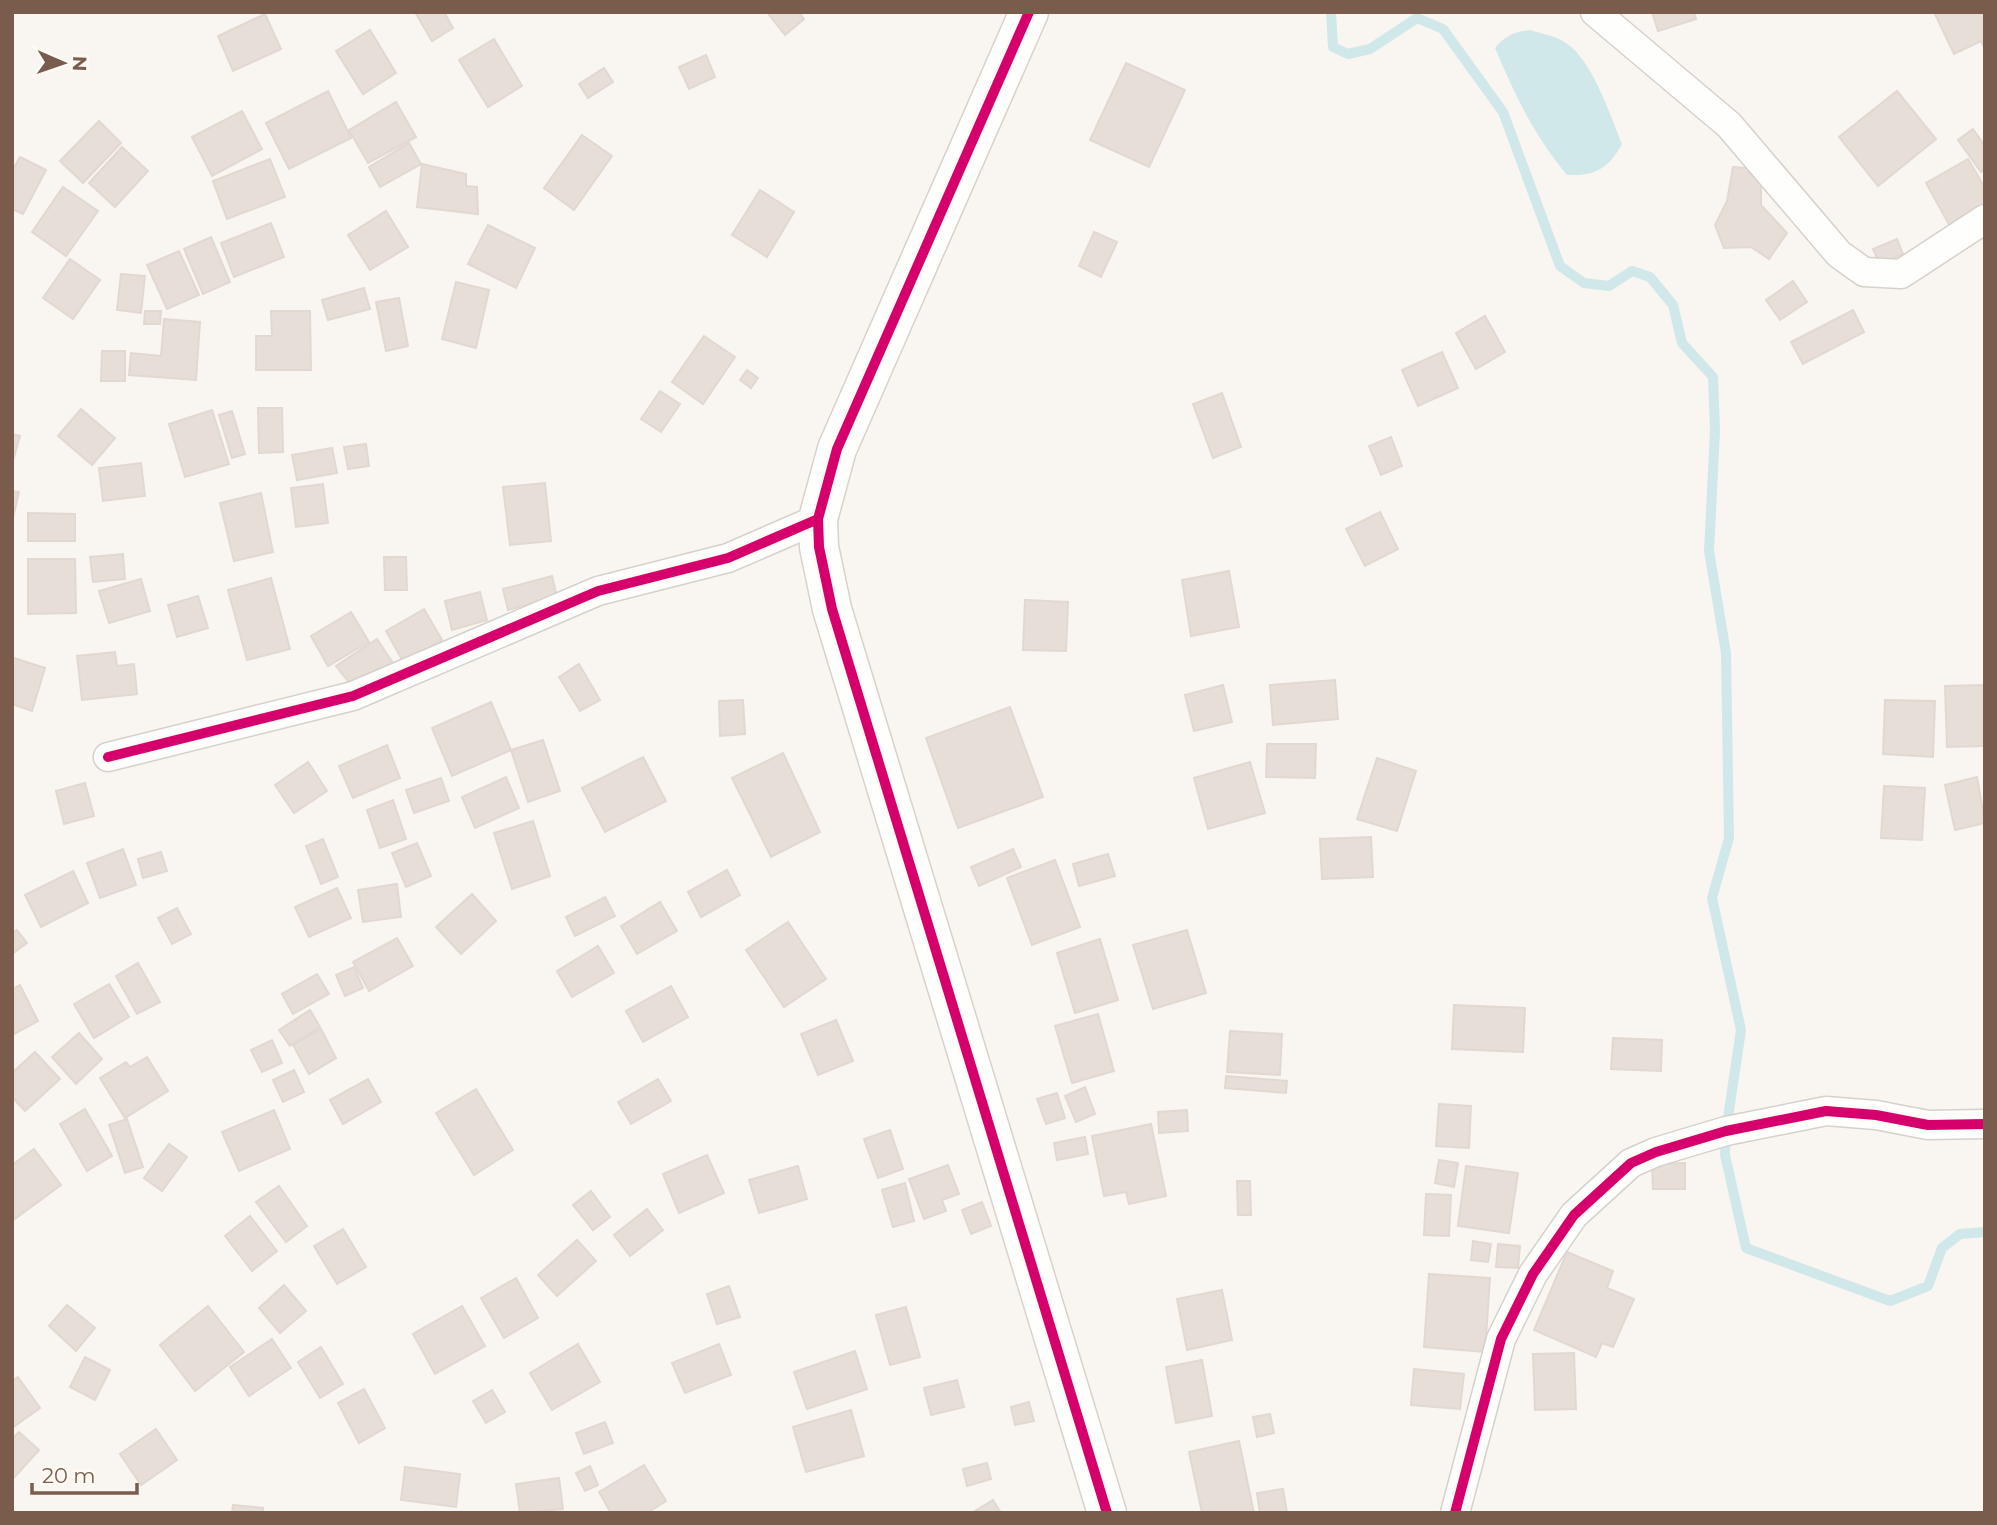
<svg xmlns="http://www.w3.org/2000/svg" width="1997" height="1525" viewBox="0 0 1997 1525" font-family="Montserrat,sans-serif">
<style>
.water{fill:#d0e8ea}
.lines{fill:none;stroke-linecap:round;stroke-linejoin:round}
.stream{stroke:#d0e8ea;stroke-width:10}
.building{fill:#e6ded7;stroke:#e2d8d2;stroke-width:2}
.street-casing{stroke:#d7d1cb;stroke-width:31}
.secondary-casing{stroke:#d9d2cb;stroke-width:41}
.street{stroke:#fefefd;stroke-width:28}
.secondary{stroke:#fefefd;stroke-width:38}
.cycleway-casing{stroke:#fffaf3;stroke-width:15}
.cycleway{stroke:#d6006c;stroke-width:10}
</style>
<rect width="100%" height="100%" fill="#f9f5f0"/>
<!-- water -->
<path class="water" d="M1530 30C1542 34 1556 36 1566 43 1593 61 1610 115 1622 144 1609 168 1596 176 1567 175 1533 134 1516 97 1495 48 1505 36 1514 32 1530 30Z"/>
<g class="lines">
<!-- stream -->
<polyline class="stream" points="1331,12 1333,47 1348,54 1370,49 1417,18 1443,29 1503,112 1560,266 1584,283 1609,286 1632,271 1650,277 1673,305 1682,343 1713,377 1715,431 1709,551 1726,653 1729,838 1712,898 1741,1030 1726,1131 1725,1155 1746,1248 1890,1301 1928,1286 1942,1248 1960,1234 1985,1232"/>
</g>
<!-- building -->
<g class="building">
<polygon points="415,12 444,12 453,28 432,41"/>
<polygon points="767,12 799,12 804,19 785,35"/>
<polygon points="1652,12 1694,12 1696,19 1658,31"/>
<polygon points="1934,12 1985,12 1985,49 1981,41 1954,54"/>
<polygon points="265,14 281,49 233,71 218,36"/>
<polygon points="370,30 396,73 363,94 336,51"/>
<polygon points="494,39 522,86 488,107 459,60"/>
<polygon points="706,55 715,77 689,89 679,67"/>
<polygon points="1126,63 1185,90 1149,167 1090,140"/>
<polygon points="604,68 613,82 588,98 579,84"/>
<polygon points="328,91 351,138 289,169 266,123"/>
<polygon points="1897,91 1936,139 1878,186 1839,137"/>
<polygon points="396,102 416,137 368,163 349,130"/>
<polygon points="242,111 262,149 212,176 192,137"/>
<polygon points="99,121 121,143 83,183 60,161"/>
<polygon points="1973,129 1985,146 1985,169 1981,172 1958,140"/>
<polygon points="582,135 612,156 574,210 544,188"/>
<polygon points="409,143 421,164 380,187 369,167"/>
<polygon points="122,147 148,171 115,207 89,183"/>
<polygon points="20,157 46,170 23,214 12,209 12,171"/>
<polygon points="270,159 285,197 227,219 213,181"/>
<polygon points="1968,159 1985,188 1985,208 1951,228 1926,183"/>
<polygon points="422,164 466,174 466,186 477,187 478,214 417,207"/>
<polygon points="1733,167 1761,169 1761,205 1787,233 1769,259 1751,247 1724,248 1715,225 1727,201"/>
<polygon points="63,187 98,211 66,256 32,232"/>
<polygon points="760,190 794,212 767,257 732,235"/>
<polygon points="386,211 408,247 370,270 348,235"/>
<polygon points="271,223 284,257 234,277 221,243"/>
<polygon points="488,225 535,248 516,288 468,264"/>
<polygon points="1094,232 1117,242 1101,277 1079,266"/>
<polygon points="211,237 230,282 203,294 184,249"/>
<polygon points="1897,239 1903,254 1880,264 1873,249"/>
<polygon points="179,251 199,295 167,309 147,265"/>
<polygon points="70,259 100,280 73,319 43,298"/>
<polygon points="121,274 145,276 141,313 117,310"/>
<polygon points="1793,281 1807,302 1780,320 1766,300"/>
<polygon points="456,282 489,290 476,348 442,339"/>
<polygon points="364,288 370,309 328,320 322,300"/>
<polygon points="399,298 408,346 386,351 376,302"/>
<polygon points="1853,310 1864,332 1803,364 1791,342"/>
<polygon points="145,311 161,311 160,324 144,324"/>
<polygon points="271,311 310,311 311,370 256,370 256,336 272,336"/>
<polygon points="1485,316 1505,352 1476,369 1456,333"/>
<polygon points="164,319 200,322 196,380 129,375 131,353 161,356"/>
<polygon points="704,336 735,357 703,404 672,382"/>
<polygon points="102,351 125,351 125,381 101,381"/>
<polygon points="1442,352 1458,388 1418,406 1402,370"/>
<polygon points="747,370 758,378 751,388 740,380"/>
<polygon points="660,391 680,404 661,432 641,419"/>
<polygon points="1222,393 1241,447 1213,458 1193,404"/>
<polygon points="258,408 282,408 283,452 259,453"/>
<polygon points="81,409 115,438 92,465 58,436"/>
<polygon points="212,410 229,464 185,477 169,424"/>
<polygon points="232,411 245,454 232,458 219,415"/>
<polygon points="12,434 20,436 12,464"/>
<polygon points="1391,437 1402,466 1381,475 1369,446"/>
<polygon points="366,444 369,466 348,469 344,447"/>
<polygon points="332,448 337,473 297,480 292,455"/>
<polygon points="141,463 145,496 103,501 99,468"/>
<polygon points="545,483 551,541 510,545 503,487"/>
<polygon points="323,484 328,523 296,527 291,488"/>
<polygon points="12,491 19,492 12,522"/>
<polygon points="261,493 273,552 234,561 220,503"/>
<polygon points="1380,512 1398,549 1365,566 1346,529"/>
<polygon points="28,513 75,514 75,541 28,541"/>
<polygon points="123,554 125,579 93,582 90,557"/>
<polygon points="384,557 406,557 407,590 385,590"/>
<polygon points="28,559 75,559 76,613 28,614"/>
<polygon points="1229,571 1239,627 1191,636 1182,580"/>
<polygon points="552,576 557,597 508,610 503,589"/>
<polygon points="271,578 290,649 247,660 228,590"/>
<polygon points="141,579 150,611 109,623 99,591"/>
<polygon points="480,592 487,620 452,630 445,601"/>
<polygon points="198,596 208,628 177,637 168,605"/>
<polygon points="1025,600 1068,602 1066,651 1023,650"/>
<polygon points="424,609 442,640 404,663 386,631"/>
<polygon points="351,612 369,642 328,666 311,636"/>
<polygon points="377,639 395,666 351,685 336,666"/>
<polygon points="115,652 117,666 134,664 137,694 82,700 77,656"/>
<polygon points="14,658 45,668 32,711 12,704 12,665"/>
<polygon points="579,664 600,700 580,711 559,677"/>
<polygon points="1335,680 1338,719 1273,725 1270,685"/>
<polygon points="1223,685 1232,722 1194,731 1185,695"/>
<polygon points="1985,685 1985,746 1947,747 1945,686"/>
<polygon points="743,700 745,734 720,736 719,701"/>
<polygon points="1885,700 1935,701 1933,757 1883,754"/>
<polygon points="491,702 511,750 452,776 432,728"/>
<polygon points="1010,707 1043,797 958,828 926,738"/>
<polygon points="543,740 560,791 528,802 511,750"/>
<polygon points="1267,744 1316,744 1315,778 1266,777"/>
<polygon points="387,745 400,778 353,798 339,766"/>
<polygon points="783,753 820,832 771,857 732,778"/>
<polygon points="643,757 666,801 605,832 582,788"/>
<polygon points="1377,758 1416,771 1397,831 1357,819"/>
<polygon points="308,762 327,791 294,813 275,785"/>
<polygon points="1250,762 1265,813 1208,829 1194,778"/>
<polygon points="506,777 519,808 475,828 462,797"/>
<polygon points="1977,777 1985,823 1955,830 1945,785"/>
<polygon points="441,778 449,801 414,813 406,790"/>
<polygon points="85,783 94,816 64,824 56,791"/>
<polygon points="1884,786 1925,788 1922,840 1881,838"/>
<polygon points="393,800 406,839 380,848 367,810"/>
<polygon points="533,821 550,876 512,889 494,833"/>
<polygon points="1371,837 1373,877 1322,879 1320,839"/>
<polygon points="323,839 338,877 321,884 306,846"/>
<polygon points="417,843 431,876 406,887 392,853"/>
<polygon points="123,849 136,885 100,898 87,863"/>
<polygon points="1013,849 1021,867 979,886 971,867"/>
<polygon points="161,852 167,871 143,878 138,859"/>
<polygon points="1108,854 1115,876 1079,886 1073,864"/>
<polygon points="1055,860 1080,927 1032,945 1007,878"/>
<polygon points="727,870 740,895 701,917 688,892"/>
<polygon points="73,871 88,903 41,927 25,895"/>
<polygon points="397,884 401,917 363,922 358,890"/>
<polygon points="337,888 351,918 309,937 295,907"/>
<polygon points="472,894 496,921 461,954 436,927"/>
<polygon points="605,897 615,916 575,936 566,917"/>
<polygon points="660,902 677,931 637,954 621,926"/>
<polygon points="177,908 191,934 172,944 158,918"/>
<polygon points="788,922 826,979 784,1007 746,950"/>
<polygon points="17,930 27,943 12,954 12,933"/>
<polygon points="1187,930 1206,993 1153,1009 1133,945"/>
<polygon points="397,938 413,966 369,991 353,962"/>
<polygon points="1100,939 1118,1000 1075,1013 1057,953"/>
<polygon points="598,946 614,973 572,997 557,971"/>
<polygon points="138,963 160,1002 137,1014 116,976"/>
<polygon points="354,967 363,988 345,996 336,975"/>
<polygon points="317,974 329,994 293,1014 282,994"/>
<polygon points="109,984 129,1017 94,1038 74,1004"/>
<polygon points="20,985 38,1021 14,1034 12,989"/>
<polygon points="671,986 688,1017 643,1042 626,1011"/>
<polygon points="1454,1005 1525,1008 1523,1052 1452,1049"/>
<polygon points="310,1010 320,1027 290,1046 279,1030"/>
<polygon points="1098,1014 1114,1071 1072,1083 1055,1026"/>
<polygon points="836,1020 853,1061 818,1075 801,1034"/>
<polygon points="321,1029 336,1058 309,1074 293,1045"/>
<polygon points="1230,1031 1282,1034 1280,1075 1227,1072"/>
<polygon points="79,1033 102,1059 76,1084 52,1057"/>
<polygon points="1613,1038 1662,1040 1661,1071 1611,1069"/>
<polygon points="272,1040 282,1063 262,1072 251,1050"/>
<polygon points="35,1052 60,1079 25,1111 12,1097 12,1073"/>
<polygon points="147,1057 168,1091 125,1118 100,1078 126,1062 130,1067"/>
<polygon points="294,1070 304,1092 283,1102 273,1080"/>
<polygon points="1226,1076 1287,1081 1286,1093 1225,1088"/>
<polygon points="368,1079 381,1102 343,1124 330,1100"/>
<polygon points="658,1079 671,1101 631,1124 618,1102"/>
<polygon points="1085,1087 1095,1114 1076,1122 1065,1096"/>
<polygon points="476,1089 513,1150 474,1175 436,1113"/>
<polygon points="1057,1093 1065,1118 1046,1124 1037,1099"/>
<polygon points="1439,1104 1471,1106 1469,1148 1436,1146"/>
<polygon points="85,1109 112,1156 87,1171 60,1124"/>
<polygon points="274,1110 290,1149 239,1171 222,1132"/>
<polygon points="1187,1110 1188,1131 1159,1133 1158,1112"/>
<polygon points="127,1119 143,1167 125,1173 109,1125"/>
<polygon points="1151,1124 1166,1196 1129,1204 1126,1192 1104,1196 1092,1136"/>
<polygon points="890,1130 903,1169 878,1178 864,1139"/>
<polygon points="1085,1137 1088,1154 1057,1160 1054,1143"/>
<polygon points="169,1144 187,1157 162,1191 144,1178"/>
<polygon points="34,1149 61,1185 12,1221 12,1165"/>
<polygon points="707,1155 724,1193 679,1213 663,1174"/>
<polygon points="1439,1160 1458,1163 1454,1187 1435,1183"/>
<polygon points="1685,1163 1685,1189 1653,1189 1652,1164"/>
<polygon points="948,1165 959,1194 942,1200 946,1211 924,1219 909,1179"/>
<polygon points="798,1166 807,1199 759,1213 749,1180"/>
<polygon points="1466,1166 1518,1173 1509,1233 1458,1226"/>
<polygon points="1237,1181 1250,1181 1251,1215 1238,1215"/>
<polygon points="905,1183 914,1221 893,1227 882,1190"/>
<polygon points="279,1186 307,1226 286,1242 256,1202"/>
<polygon points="591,1191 610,1217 593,1230 573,1205"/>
<polygon points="1426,1194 1451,1195 1449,1236 1424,1235"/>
<polygon points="982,1202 991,1226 971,1234 962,1210"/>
<polygon points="647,1209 663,1230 630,1256 614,1235"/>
<polygon points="250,1216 277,1251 252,1271 225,1236"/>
<polygon points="343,1229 366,1267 337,1284 314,1246"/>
<polygon points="577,1240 596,1261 557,1296 538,1275"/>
<polygon points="1473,1241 1491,1244 1488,1262 1471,1260"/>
<polygon points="1498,1244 1520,1246 1518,1268 1496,1267"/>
<polygon points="1567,1252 1613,1271 1607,1288 1634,1299 1613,1347 1602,1343 1596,1357 1534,1330"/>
<polygon points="1429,1274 1490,1278 1485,1352 1424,1347"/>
<polygon points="516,1278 538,1318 504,1338 481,1298"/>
<polygon points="284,1285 306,1311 280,1333 259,1308"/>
<polygon points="729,1286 740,1317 717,1324 707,1294"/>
<polygon points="1222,1290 1232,1340 1187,1350 1177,1299"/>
<polygon points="67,1305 95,1328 76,1351 49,1326"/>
<polygon points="208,1306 244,1352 195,1391 160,1345"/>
<polygon points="462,1306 485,1346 435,1374 413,1334"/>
<polygon points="906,1307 920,1357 890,1365 876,1315"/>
<polygon points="272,1339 291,1368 249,1396 230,1367"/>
<polygon points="578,1344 600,1382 552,1410 530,1373"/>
<polygon points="719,1344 731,1375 685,1393 672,1363"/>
<polygon points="321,1347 343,1384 320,1398 298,1362"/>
<polygon points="855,1351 867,1389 807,1409 794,1372"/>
<polygon points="1574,1353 1576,1409 1535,1410 1533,1354"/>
<polygon points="85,1357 110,1370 95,1400 70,1387"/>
<polygon points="1202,1360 1212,1416 1176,1423 1166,1367"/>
<polygon points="1414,1369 1464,1374 1460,1409 1411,1405"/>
<polygon points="18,1377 40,1408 12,1428 12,1381"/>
<polygon points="957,1380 964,1407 931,1415 924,1388"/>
<polygon points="364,1389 385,1428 359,1443 338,1403"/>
<polygon points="492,1390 505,1412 486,1423 473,1401"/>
<polygon points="1029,1402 1034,1421 1015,1425 1011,1407"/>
<polygon points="851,1410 864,1456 806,1472 793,1427"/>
<polygon points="1270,1414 1274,1433 1257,1437 1253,1417"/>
<polygon points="605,1422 613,1443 584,1454 576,1433"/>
<polygon points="156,1429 177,1460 141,1485 120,1454"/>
<polygon points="19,1432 39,1450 12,1480 12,1439"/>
<polygon points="1239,1441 1254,1513 1202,1513 1189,1452"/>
<polygon points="987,1463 991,1479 967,1486 963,1469"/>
<polygon points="644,1465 666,1501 647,1513 611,1513 599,1492"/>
<polygon points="590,1466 598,1485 585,1491 576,1473"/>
<polygon points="405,1467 460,1474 456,1507 401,1500"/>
<polygon points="559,1478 563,1509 520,1513 516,1484"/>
<polygon points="1283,1489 1287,1513 1260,1513 1257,1493"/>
<polygon points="993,1500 1001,1513 972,1513"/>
<polygon points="233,1505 263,1508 263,1513 232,1513"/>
</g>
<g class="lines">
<!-- street casing -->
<g class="street-casing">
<g id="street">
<polyline points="1595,12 1729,125 1839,254 1864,272 1901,274 1985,219"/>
<polyline points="108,757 353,696 598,591 728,558 818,519"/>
<polyline points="1455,1513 1501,1339 1533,1274 1574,1215 1631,1163 1656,1152 1726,1131 1826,1111 1876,1115 1928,1125 1985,1124"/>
</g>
</g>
<!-- secondary casing -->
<g class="secondary-casing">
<polyline id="secondary" points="1029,12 837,449 818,519 819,547 832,609 1107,1513"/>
</g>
<!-- street -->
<use href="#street" class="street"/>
<!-- secondary -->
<use href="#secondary" class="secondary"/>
<!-- cycleway casing -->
<g class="cycleway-casing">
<g id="cycleway">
<polyline points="1029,12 837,449 818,519 819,547 832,609 1107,1513"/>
<polyline points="108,757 353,696 598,591 728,558 818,519"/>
<polyline points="1455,1513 1501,1339 1533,1274 1574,1215 1631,1163 1656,1152 1726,1131 1826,1111 1876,1115 1928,1125 1985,1124"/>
</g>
</g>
<!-- cycleway -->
<use href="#cycleway" class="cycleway"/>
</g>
<!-- border -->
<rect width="1997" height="1525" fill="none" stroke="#7a5c4d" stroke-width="28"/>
<!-- north arrow -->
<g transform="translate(63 63) rotate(92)" stroke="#fffaf3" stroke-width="5" paint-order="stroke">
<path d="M0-5L12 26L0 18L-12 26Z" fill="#7a5c4d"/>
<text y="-10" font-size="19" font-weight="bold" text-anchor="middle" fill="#7a5c4d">N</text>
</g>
<!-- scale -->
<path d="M32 1483v10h105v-10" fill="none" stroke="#7a5c4d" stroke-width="3.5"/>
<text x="42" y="1483" font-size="21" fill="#7a5c4d" stroke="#fffaf3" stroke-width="5" paint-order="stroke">20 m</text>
</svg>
